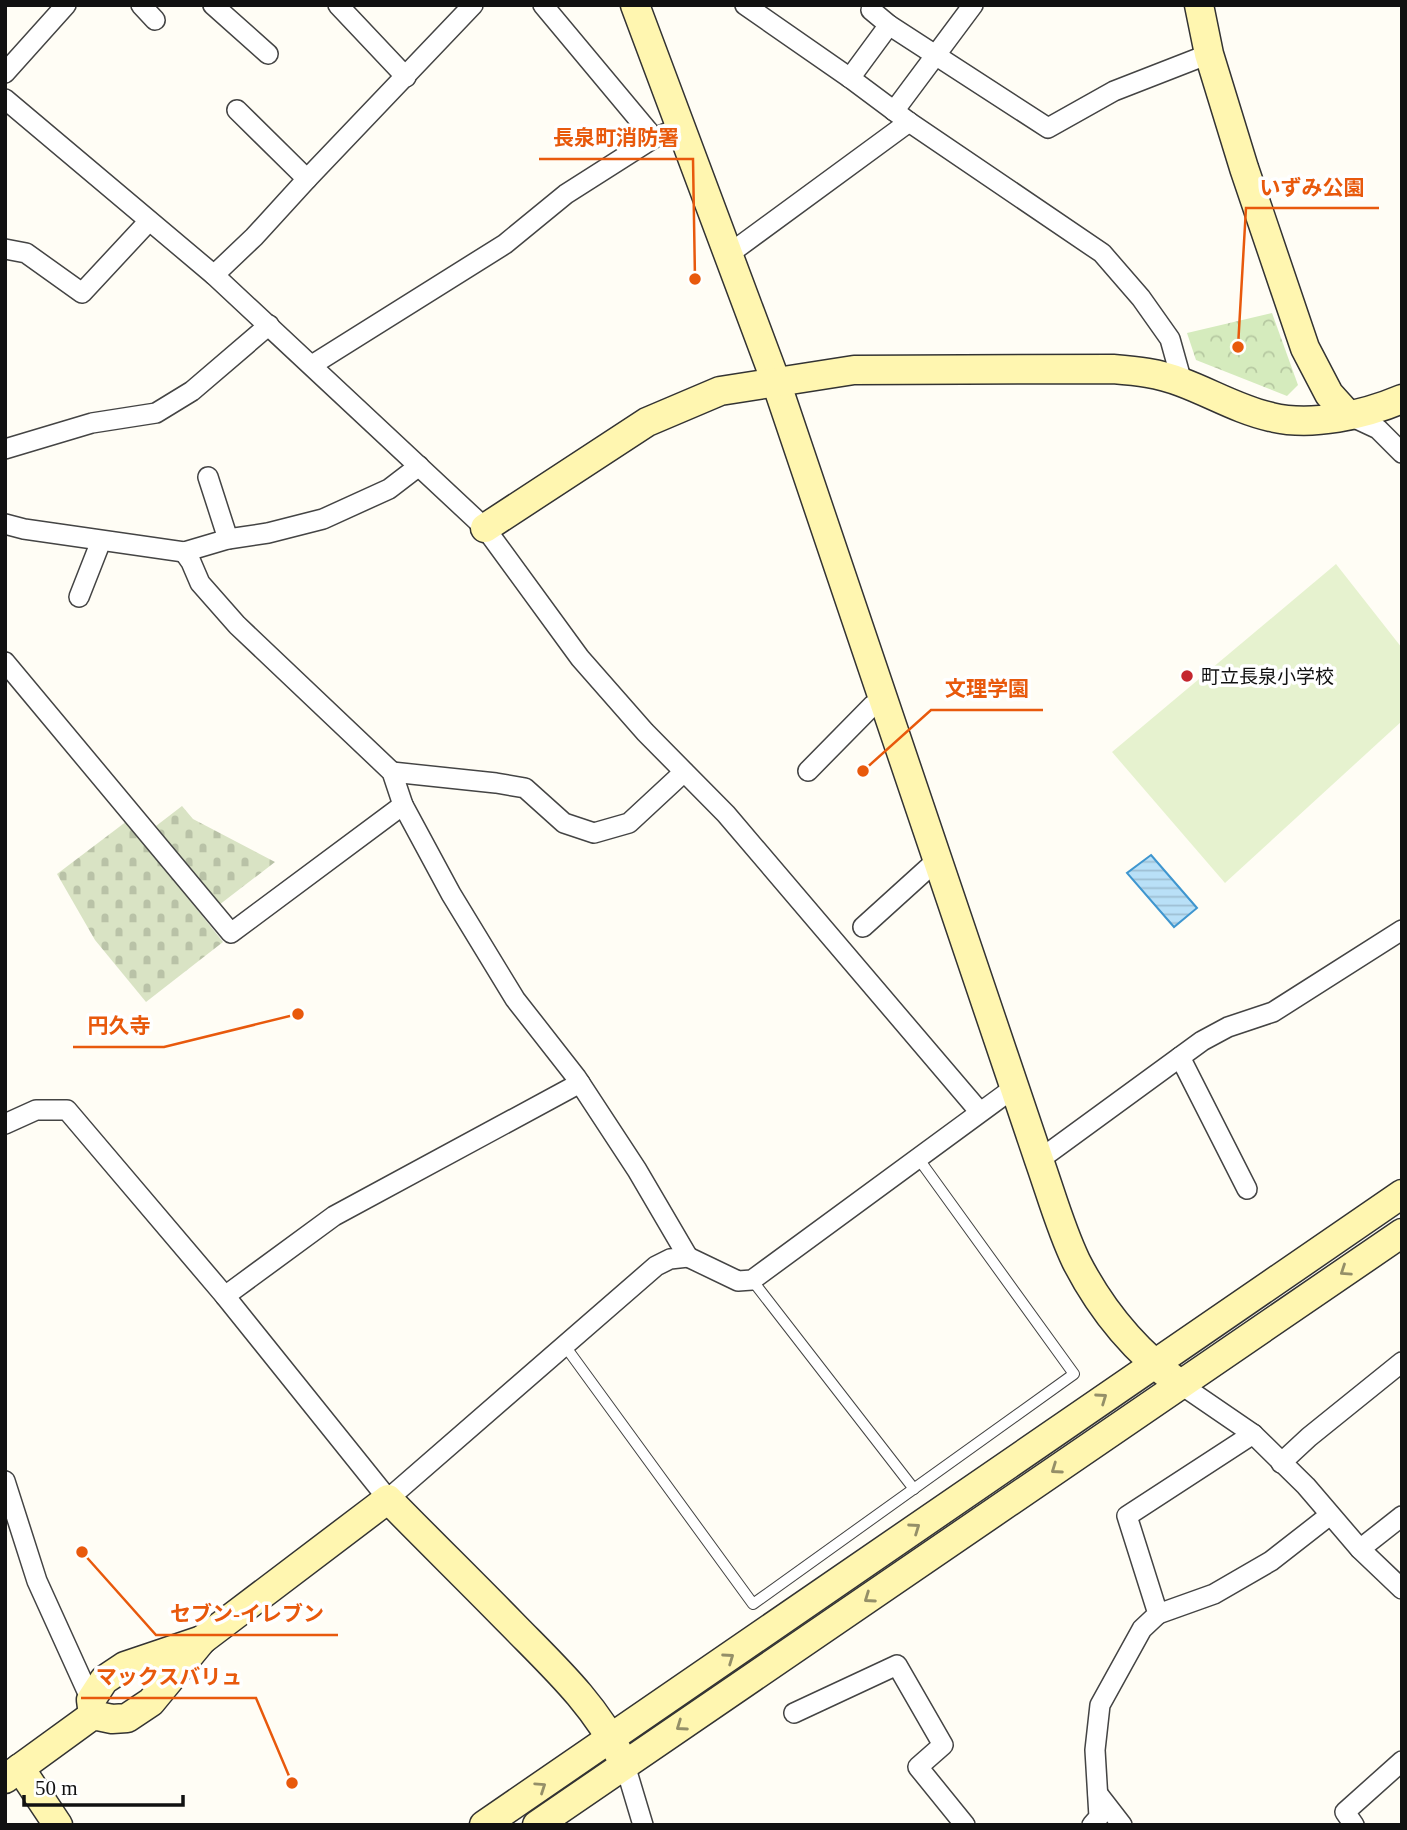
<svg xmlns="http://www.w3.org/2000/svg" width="1407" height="1830" viewBox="0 0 1407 1830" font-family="'Times New Roman','Noto Sans JP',serif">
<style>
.cemetery{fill:url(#cemetery-stones)}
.park{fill:url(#park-crowns)}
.pitch{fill:#e6f2cf}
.water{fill:url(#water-rules);stroke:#3f96cf;stroke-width:2}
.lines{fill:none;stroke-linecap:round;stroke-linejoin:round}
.lane-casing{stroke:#444;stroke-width:12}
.street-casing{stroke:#444;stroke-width:22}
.secondary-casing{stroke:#333;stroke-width:31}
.lane{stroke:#fff;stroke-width:10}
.street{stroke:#fff;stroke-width:19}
.secondary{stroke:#fff6b0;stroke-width:28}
.oneway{stroke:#948f68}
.poi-dot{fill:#c4262e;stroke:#fff;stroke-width:2.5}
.labels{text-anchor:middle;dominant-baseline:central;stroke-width:7;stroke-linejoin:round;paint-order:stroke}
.poi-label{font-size:19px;fill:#111;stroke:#fff;text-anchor:start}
.leader{fill:none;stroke:#e8590c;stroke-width:2.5}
.callout-dot{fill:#e8590c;stroke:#fff;stroke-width:2.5}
.callout-label{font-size:21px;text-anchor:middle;font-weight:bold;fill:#e8590c;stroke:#fff;stroke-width:7;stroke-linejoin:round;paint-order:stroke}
</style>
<defs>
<pattern id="cemetery-stones" width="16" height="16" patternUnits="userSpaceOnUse" patternTransform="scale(1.75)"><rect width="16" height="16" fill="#d9e3c4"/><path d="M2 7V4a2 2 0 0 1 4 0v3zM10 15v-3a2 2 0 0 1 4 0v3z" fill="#b9c2a7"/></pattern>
<pattern id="park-crowns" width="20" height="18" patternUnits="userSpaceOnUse" patternTransform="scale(1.75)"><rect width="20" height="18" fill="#d5ebbd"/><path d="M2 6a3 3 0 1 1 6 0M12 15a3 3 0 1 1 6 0" fill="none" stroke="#b6c8a1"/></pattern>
<pattern id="water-rules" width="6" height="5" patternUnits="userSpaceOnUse" patternTransform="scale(1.75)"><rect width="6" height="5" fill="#b9e0f7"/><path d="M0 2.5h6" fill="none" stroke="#9ebfd3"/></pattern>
</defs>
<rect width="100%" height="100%" fill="#fffdf5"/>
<!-- cemetery -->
<g class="cemetery">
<polygon points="182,806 193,819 275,862 219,905 156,826"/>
<polygon points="127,821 223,942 146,1002 95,940 57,874"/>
</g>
<!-- park -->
<polygon class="park" points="1272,313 1298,385 1287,396 1196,360 1187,333"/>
<!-- pitch -->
<polygon class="pitch" points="1336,564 1402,648 1402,721 1225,883 1112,752"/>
<!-- water -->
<polygon class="water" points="1151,855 1197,908 1174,927 1127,873"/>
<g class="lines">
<!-- lane casing -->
<g class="lane-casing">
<g id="lane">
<polyline points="752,1280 914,1489"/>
<polyline points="565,1346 753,1604 1074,1374 918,1158"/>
</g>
</g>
<!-- street casing -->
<g class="street-casing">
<g id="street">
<polyline points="141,5 155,20"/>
<polyline points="213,5 268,54"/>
<polyline points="338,5 406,77"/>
<polyline points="543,5 654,138"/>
<polyline points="745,5 850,78 909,122 1102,253 1141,298 1170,339 1182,382"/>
<polyline points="871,10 889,25 1048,128 1114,91 1209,54"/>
<polyline points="5,73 66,5"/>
<polyline points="850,78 889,25"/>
<polyline points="5,99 214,275 485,528 580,658 645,732 726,814 979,1111"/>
<polyline points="237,110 307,179"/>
<polyline points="894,111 973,5"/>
<polyline points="5,249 26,253 82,293 149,221"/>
<polyline points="729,254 909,122"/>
<polyline points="214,275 254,237 307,179 473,5"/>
<polyline points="312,365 505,244 566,194 654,138 679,128"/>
<polyline points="1348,415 1378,429 1402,453"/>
<polyline points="5,449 92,423 156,413 192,391 269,325"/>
<polyline points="208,477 228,539"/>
<polyline points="5,524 24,529 184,552 228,539 268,533 323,519 389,489 419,466"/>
<polyline points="79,597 101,541"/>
<polyline points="5,662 231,933 403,805"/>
<polyline points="808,771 873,705"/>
<polyline points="392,772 496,783 525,788 564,823 594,833 629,823 684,772"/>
<polyline points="863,927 937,860"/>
<polyline points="1180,1057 1247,1189"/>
<polyline points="5,1124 36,1110 67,1110 225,1296 388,1499 656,1266 670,1259 688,1257 637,1170 576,1077 515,999 451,894 403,805 392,772 237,625 200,583 191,562 184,552"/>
<polyline points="1039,1160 1202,1041 1228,1027 1273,1012 1402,930"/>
<polyline points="688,1257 738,1281 752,1280 1015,1087"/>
<polyline points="225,1296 334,1216 580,1083"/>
<polyline points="1180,1384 1253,1434 1306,1486 1360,1549 1402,1589"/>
<polyline points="1281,1463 1309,1437 1402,1362"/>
<polyline points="5,1481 37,1581 91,1700"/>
<polyline points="1360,1549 1402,1516"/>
<polyline points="1158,1614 1214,1594 1271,1561 1330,1515"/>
<polyline points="794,1713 897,1665 943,1745 918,1767 965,1825"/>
<polyline points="625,1765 643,1825"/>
<polyline points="1098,1794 1122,1825"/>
<polyline points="1092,1825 1099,1817 1095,1750 1100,1705 1142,1629 1158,1614 1127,1516 1253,1434"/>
<polyline points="1354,1825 1345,1812 1402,1761"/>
</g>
</g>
<!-- secondary casing -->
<g class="secondary-casing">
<g id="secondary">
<path d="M635 5 776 382 1039 1160C1051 1194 1061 1230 1076 1261 1101 1310 1136 1352 1180 1384"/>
<polyline points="1199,5 1209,54 1244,168 1305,348 1329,394 1348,415"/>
<path d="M485 528 647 422 720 391 854 370 1113 369C1137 371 1158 373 1181 382 1211 393 1239 410 1271 417 1312 427 1364 415 1402 399"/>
<polyline points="93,1715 91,1700 104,1680 125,1666 202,1640"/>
<polyline points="20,1768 58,1825"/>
<path d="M5 1779 93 1715 112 1719 127 1718 151 1702 202 1640 388 1499C429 1541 471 1582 512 1624 552 1665 595 1704 620 1756"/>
<polyline points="484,1825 1402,1194"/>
<polyline points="537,1825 1402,1233"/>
</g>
</g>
<!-- lane -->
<use href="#lane" class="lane"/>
<!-- street -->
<use href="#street" class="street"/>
<!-- secondary -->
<use href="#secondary" class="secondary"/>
</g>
<!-- one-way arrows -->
<defs><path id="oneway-chevron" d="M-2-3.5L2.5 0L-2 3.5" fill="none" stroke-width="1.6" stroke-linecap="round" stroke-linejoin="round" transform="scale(1.75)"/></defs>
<g class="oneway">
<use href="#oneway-chevron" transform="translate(1345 1271) rotate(146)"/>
<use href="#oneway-chevron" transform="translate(1102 1398) rotate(-35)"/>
<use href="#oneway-chevron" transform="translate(1056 1469) rotate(145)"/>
<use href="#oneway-chevron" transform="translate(915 1528) rotate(-35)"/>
<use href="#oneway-chevron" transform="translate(869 1598) rotate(145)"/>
<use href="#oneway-chevron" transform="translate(729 1658) rotate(-35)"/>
<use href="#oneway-chevron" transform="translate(681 1726) rotate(145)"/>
<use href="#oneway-chevron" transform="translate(541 1787) rotate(-34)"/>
</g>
<!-- markers -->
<circle class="poi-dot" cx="1187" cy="676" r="7"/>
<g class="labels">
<!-- poi labels -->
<g class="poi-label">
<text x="1201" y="676">町立長泉小学校</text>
</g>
</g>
<!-- callouts -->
<path class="leader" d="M695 279L693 159H539M1238 347L1246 208H1379M863 771L931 710H1043M298 1014L164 1047H73M82 1552L156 1635H338M292 1783L256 1698H81"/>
<g class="callout-dot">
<circle cx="695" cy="279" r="7"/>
<circle cx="1238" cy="347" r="7"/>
<circle cx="863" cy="771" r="7"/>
<circle cx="298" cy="1014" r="7"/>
<circle cx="82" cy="1552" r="7"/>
<circle cx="292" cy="1783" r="7"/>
</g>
<g class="callout-label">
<text x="616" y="145">長泉町消防署</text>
<text x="1312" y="195">いずみ公園</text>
<text x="987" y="696">文理学園</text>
<text x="119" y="1033">円久寺</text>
<text x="247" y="1621">セブン-イレブン</text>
<text x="169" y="1684">マックスバリュ</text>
</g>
<!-- border -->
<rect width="1407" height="1830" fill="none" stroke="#111111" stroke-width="14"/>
<!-- scale -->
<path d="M24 1795v10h159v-10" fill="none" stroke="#111111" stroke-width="3.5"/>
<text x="35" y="1795" font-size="21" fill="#111111" stroke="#ffffff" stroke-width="5" paint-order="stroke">50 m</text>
</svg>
